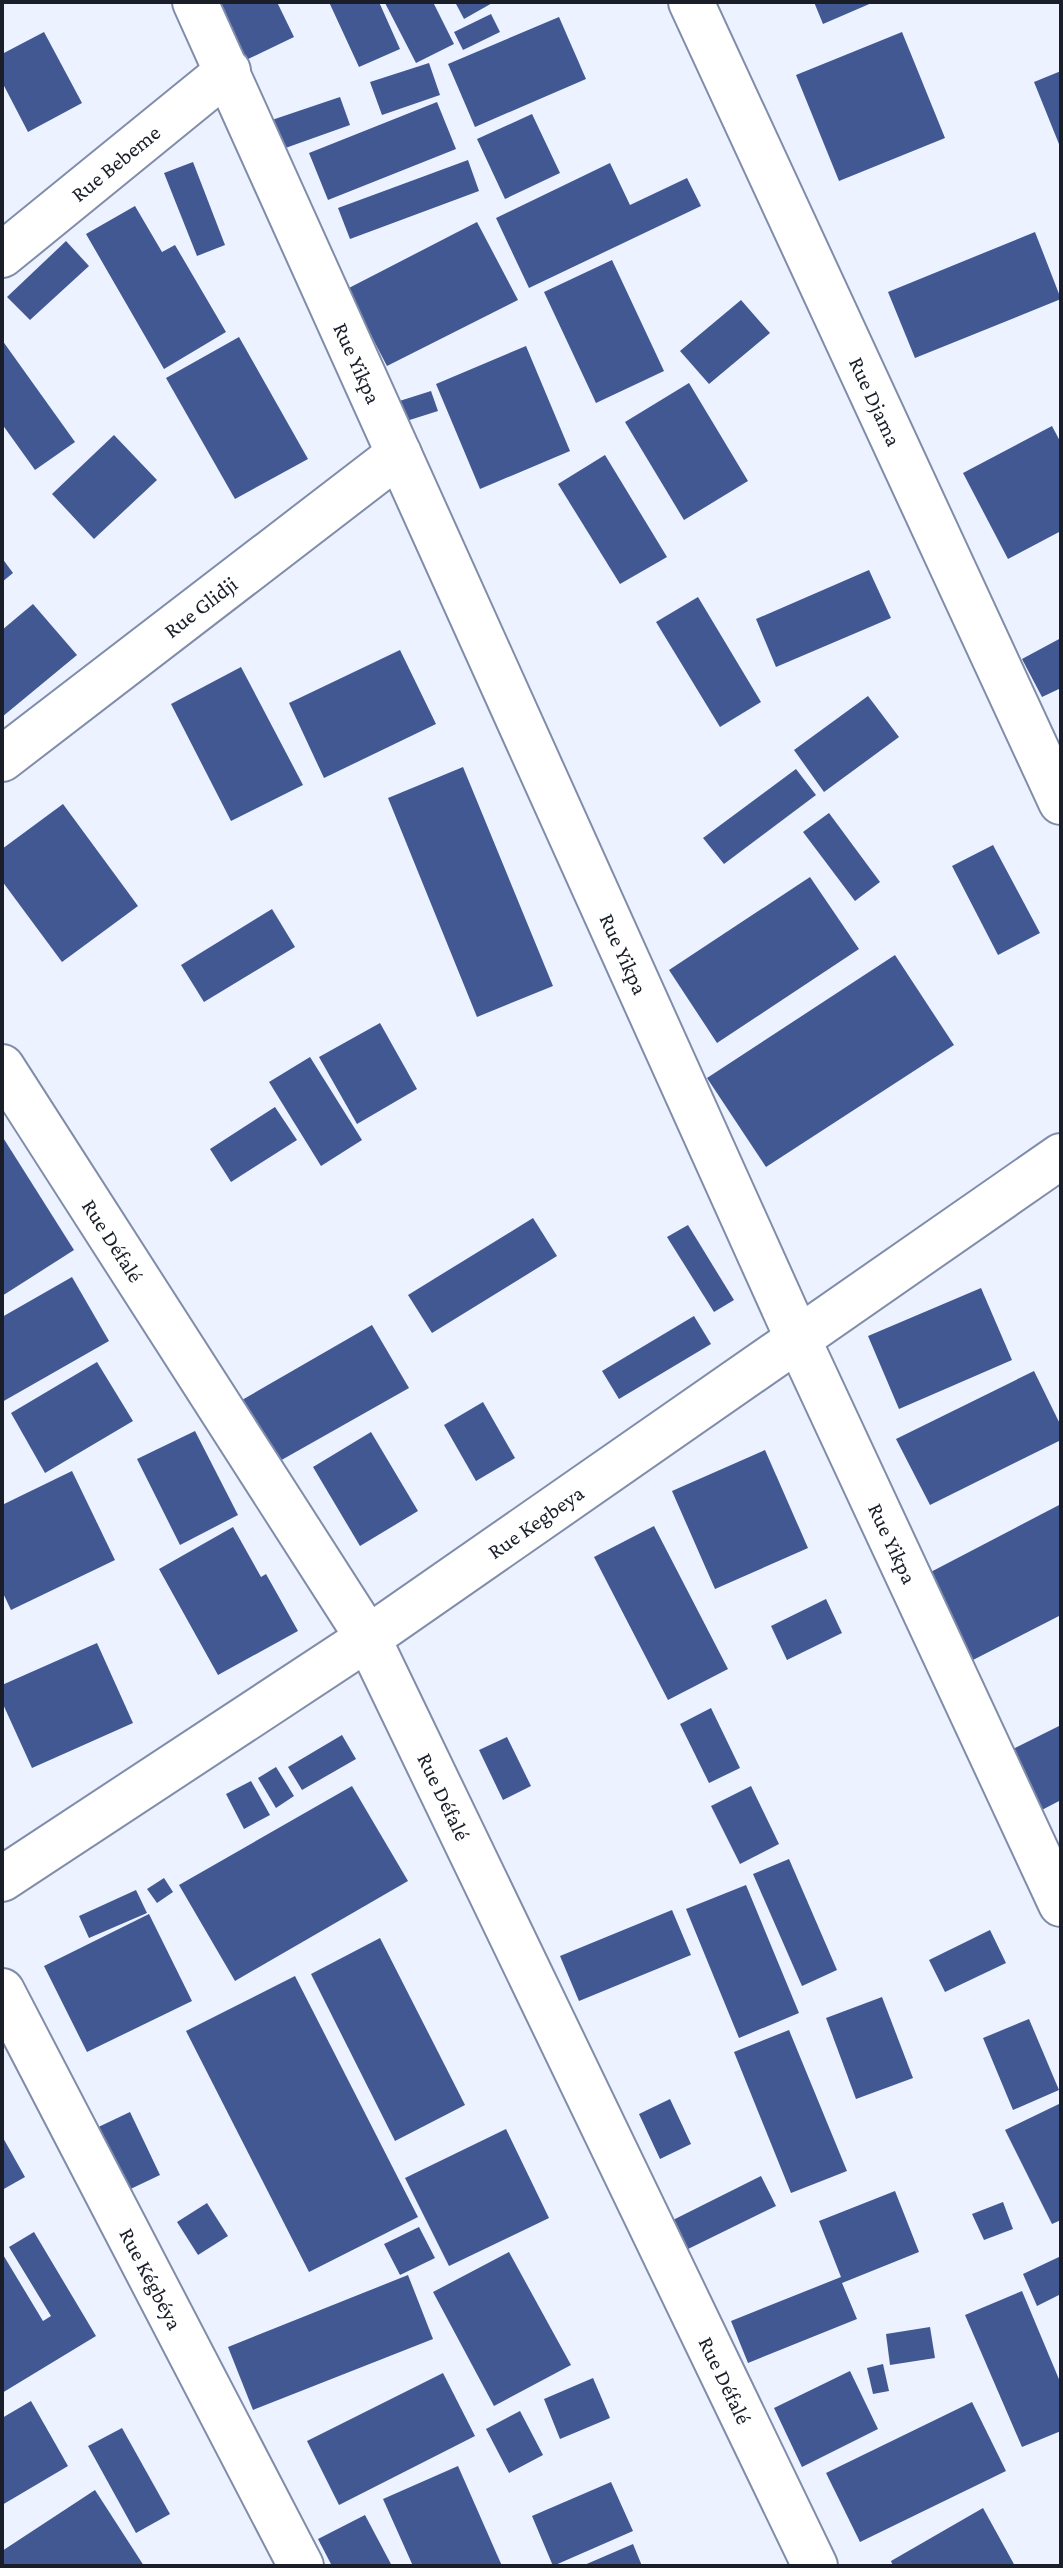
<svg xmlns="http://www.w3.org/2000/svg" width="1063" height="2568" viewBox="0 0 1063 2568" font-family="'Crimson Pro',serif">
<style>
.building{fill:#415892}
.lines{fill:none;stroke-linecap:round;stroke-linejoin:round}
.street-casing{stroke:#808daa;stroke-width:48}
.street{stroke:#fff;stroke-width:44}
.labels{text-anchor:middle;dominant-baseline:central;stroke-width:8;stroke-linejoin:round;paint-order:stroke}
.street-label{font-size:22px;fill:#191e29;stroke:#fff}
</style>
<rect width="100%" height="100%" fill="#ecf2ff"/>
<!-- building -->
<g class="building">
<polygon points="218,2 277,2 294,37 246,60"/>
<polygon points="329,2 379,2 400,49 359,67"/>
<polygon points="433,2 454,44 416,63 385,3"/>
<polygon points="455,2 494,2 464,19"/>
<polygon points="814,2 874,2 823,24"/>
<polygon points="491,14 500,32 463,50 454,32"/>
<polygon points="559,17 586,79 475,127 448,64"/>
<polygon points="44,32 82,103 28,132 2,82 2,54"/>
<polygon points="902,32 945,138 839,181 796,75"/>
<polygon points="429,63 440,95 382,115 370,82"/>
<polygon points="1061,71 1061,149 1034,82"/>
<polygon points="340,97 350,125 277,151 266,122"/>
<polygon points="437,102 456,149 328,200 309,153"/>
<polygon points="532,114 560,173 505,199 477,139"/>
<polygon points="468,160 479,191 350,239 338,208"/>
<polygon points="193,162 225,245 197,256 164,173"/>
<polygon points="610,163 630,205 687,178 701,206 529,288 496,218"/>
<polygon points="135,206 162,252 175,245 226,332 164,369 86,234"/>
<polygon points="477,222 518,300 387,366 347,289"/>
<polygon points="1035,232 1061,299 915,358 888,292"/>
<polygon points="66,241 89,266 30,320 7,297"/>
<polygon points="612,260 664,371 596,403 544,292"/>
<polygon points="741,300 770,333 709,384 680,351"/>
<polygon points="239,337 308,459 235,499 166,378"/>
<polygon points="2,340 75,442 35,470 2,424"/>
<polygon points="526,346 570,451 480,489 436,384"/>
<polygon points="689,383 748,481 684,520 625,422"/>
<polygon points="431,391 438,411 397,424 390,404"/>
<polygon points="1052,426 1061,443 1061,531 1008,559 963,473"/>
<polygon points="114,435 157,480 94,539 52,494"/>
<polygon points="605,455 667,557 620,584 558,484"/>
<polygon points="2,558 13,573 2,582"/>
<polygon points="869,570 891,618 776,667 756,619"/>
<polygon points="698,597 761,702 720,727 656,622"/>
<polygon points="33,604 77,655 2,717 2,630"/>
<polygon points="1061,638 1061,688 1042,697 1022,659"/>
<polygon points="400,650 436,724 324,778 289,703"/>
<polygon points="241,667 303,785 231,821 171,704"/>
<polygon points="868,696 899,737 824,792 794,750"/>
<polygon points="463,767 553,986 477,1017 388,798"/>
<polygon points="796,769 816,795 724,864 703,838"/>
<polygon points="63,804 138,906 62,962 2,881 2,849"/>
<polygon points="829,813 880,882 855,901 803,832"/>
<polygon points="993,845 1040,933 998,955 952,866"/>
<polygon points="810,877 859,949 717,1043 669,970"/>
<polygon points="272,909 295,947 204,1002 181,965"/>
<polygon points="895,955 954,1045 766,1167 707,1078"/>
<polygon points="380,1023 417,1089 357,1124 319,1057"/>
<polygon points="310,1057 362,1140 321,1166 269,1082"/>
<polygon points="275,1107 297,1140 231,1182 210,1149"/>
<polygon points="2,1136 74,1250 2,1296"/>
<polygon points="533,1218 557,1256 432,1333 408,1295"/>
<polygon points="688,1225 734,1300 714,1312 667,1237"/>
<polygon points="72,1277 109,1341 2,1402 2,1317"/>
<polygon points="981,1288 1012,1360 899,1409 868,1336"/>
<polygon points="694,1316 711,1344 619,1399 602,1371"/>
<polygon points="372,1325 409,1388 278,1462 242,1400"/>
<polygon points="97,1362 133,1421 45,1473 11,1413"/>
<polygon points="1034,1371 1061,1426 1061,1440 930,1505 896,1439"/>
<polygon points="483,1402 515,1458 476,1481 444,1425"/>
<polygon points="195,1431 238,1515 180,1545 137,1459"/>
<polygon points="371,1432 418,1511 360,1546 313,1467"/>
<polygon points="765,1450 808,1548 715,1589 672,1491"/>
<polygon points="72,1471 115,1560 11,1610 2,1591 2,1505"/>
<polygon points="1061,1504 1061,1615 971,1661 925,1575"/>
<polygon points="654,1526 728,1669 668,1700 594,1557"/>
<polygon points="233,1527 261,1577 266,1574 298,1631 218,1675 159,1569"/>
<polygon points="826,1599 842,1633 787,1660 771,1626"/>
<polygon points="97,1643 133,1723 32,1768 2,1702 2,1685"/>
<polygon points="711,1708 740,1768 709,1783 680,1724"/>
<polygon points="1061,1725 1061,1800 1038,1812 1007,1752"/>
<polygon points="342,1735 356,1759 302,1790 288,1767"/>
<polygon points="507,1737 531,1786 503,1800 479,1750"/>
<polygon points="276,1767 294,1796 276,1808 258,1778"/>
<polygon points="251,1781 270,1815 244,1829 226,1794"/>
<polygon points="352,1786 408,1881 235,1981 179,1885"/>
<polygon points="751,1786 779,1844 740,1864 711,1806"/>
<polygon points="789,1859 837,1970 802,1986 753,1874"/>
<polygon points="164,1878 173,1892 157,1903 147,1889"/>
<polygon points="746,1885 799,2013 739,2038 686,1909"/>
<polygon points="136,1890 147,1913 89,1938 79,1916"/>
<polygon points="672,1910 691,1955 579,2001 560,1956"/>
<polygon points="149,1914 192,2001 87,2052 44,1966"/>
<polygon points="990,1930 1006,1963 945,1992 929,1960"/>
<polygon points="380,1938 465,2105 395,2141 311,1974"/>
<polygon points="295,1976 418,2217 309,2272 186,2031"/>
<polygon points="882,1997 913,2078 856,2099 826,2018"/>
<polygon points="1029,2019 1059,2090 1013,2110 983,2038"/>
<polygon points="789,2030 847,2171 791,2193 734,2052"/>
<polygon points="670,2099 691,2144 660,2159 639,2114"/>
<polygon points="1061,2103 1061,2220 1052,2224 1005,2130"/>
<polygon points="130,2112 160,2175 120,2194 90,2131"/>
<polygon points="506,2129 549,2218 449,2266 405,2178"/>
<polygon points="2,2136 25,2177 2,2190"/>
<polygon points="761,2176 776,2206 686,2250 671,2221"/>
<polygon points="895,2191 919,2252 842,2283 857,2319 748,2363 731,2321 841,2277 819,2221"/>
<polygon points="1003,2202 1013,2229 984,2240 972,2214"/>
<polygon points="207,2203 228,2236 198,2255 177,2222"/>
<polygon points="419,2227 435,2258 400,2275 384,2244"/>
<polygon points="34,2232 96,2336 2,2393 2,2253 43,2321 51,2316 9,2247"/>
<polygon points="509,2252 571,2365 494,2406 433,2292"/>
<polygon points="1061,2256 1061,2294 1037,2306 1023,2274"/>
<polygon points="408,2275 433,2339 253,2410 228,2347"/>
<polygon points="1022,2291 1061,2384 1061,2431 1022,2447 965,2315"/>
<polygon points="930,2327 935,2358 890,2365 886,2334"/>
<polygon points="883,2364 889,2391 873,2394 867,2368"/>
<polygon points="850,2371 878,2429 802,2467 774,2408"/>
<polygon points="443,2373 475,2436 339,2505 307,2441"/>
<polygon points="593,2378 610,2418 560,2439 544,2399"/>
<polygon points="31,2401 68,2466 2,2505 2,2418"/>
<polygon points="972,2402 1006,2471 860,2542 826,2473"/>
<polygon points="520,2411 543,2455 509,2473 486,2429"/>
<polygon points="122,2428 170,2514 136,2533 88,2446"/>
<polygon points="458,2466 502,2566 413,2566 383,2499"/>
<polygon points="611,2482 633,2531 553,2566 532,2516"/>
<polygon points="95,2490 144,2566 2,2566 2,2551"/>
<polygon points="983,2508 1015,2566 893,2566 891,2561"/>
<polygon points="365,2515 392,2566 332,2566 318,2539"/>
<polygon points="633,2544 642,2566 582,2566"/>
</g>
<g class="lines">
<!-- street casing -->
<g class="street-casing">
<g id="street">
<path id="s1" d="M195 2 797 1337 1061 1904"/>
<path id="s2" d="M691 2 1061 802"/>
<path id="s3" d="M2 255 228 71"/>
<path id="s4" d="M2 759 399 454"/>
<path id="s5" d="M2 1067 368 1638 815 2566"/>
<path id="s6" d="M2 1879 368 1638 1061 1156"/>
<path id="s7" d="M2 1991 301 2566"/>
</g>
</g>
<!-- street -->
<use href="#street" class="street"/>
</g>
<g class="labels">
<!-- street labels -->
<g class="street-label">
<text stroke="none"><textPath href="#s3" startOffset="146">Rue Bebeme</textPath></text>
<text stroke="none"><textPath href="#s1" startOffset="396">Rue Yikpa</textPath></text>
<text stroke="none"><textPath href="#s2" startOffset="440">Rue Djama</textPath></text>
<text stroke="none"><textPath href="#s4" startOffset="250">Rue Glidji</textPath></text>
<text stroke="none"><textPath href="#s1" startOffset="1044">Rue Yikpa</textPath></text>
<text stroke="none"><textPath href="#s5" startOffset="206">Rue Défalé</textPath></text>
<text stroke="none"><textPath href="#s6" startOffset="642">Rue Kegbeya</textPath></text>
<text stroke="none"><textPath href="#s1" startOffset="1692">Rue Yikpa</textPath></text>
<text stroke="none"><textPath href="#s5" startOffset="854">Rue Défalé</textPath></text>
<text stroke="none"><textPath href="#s7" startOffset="324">Rue Kégbéya</textPath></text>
<text stroke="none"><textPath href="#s5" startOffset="1502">Rue Défalé</textPath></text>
</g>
</g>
<!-- border -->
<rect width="1063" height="2568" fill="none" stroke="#191e29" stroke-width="8"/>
</svg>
